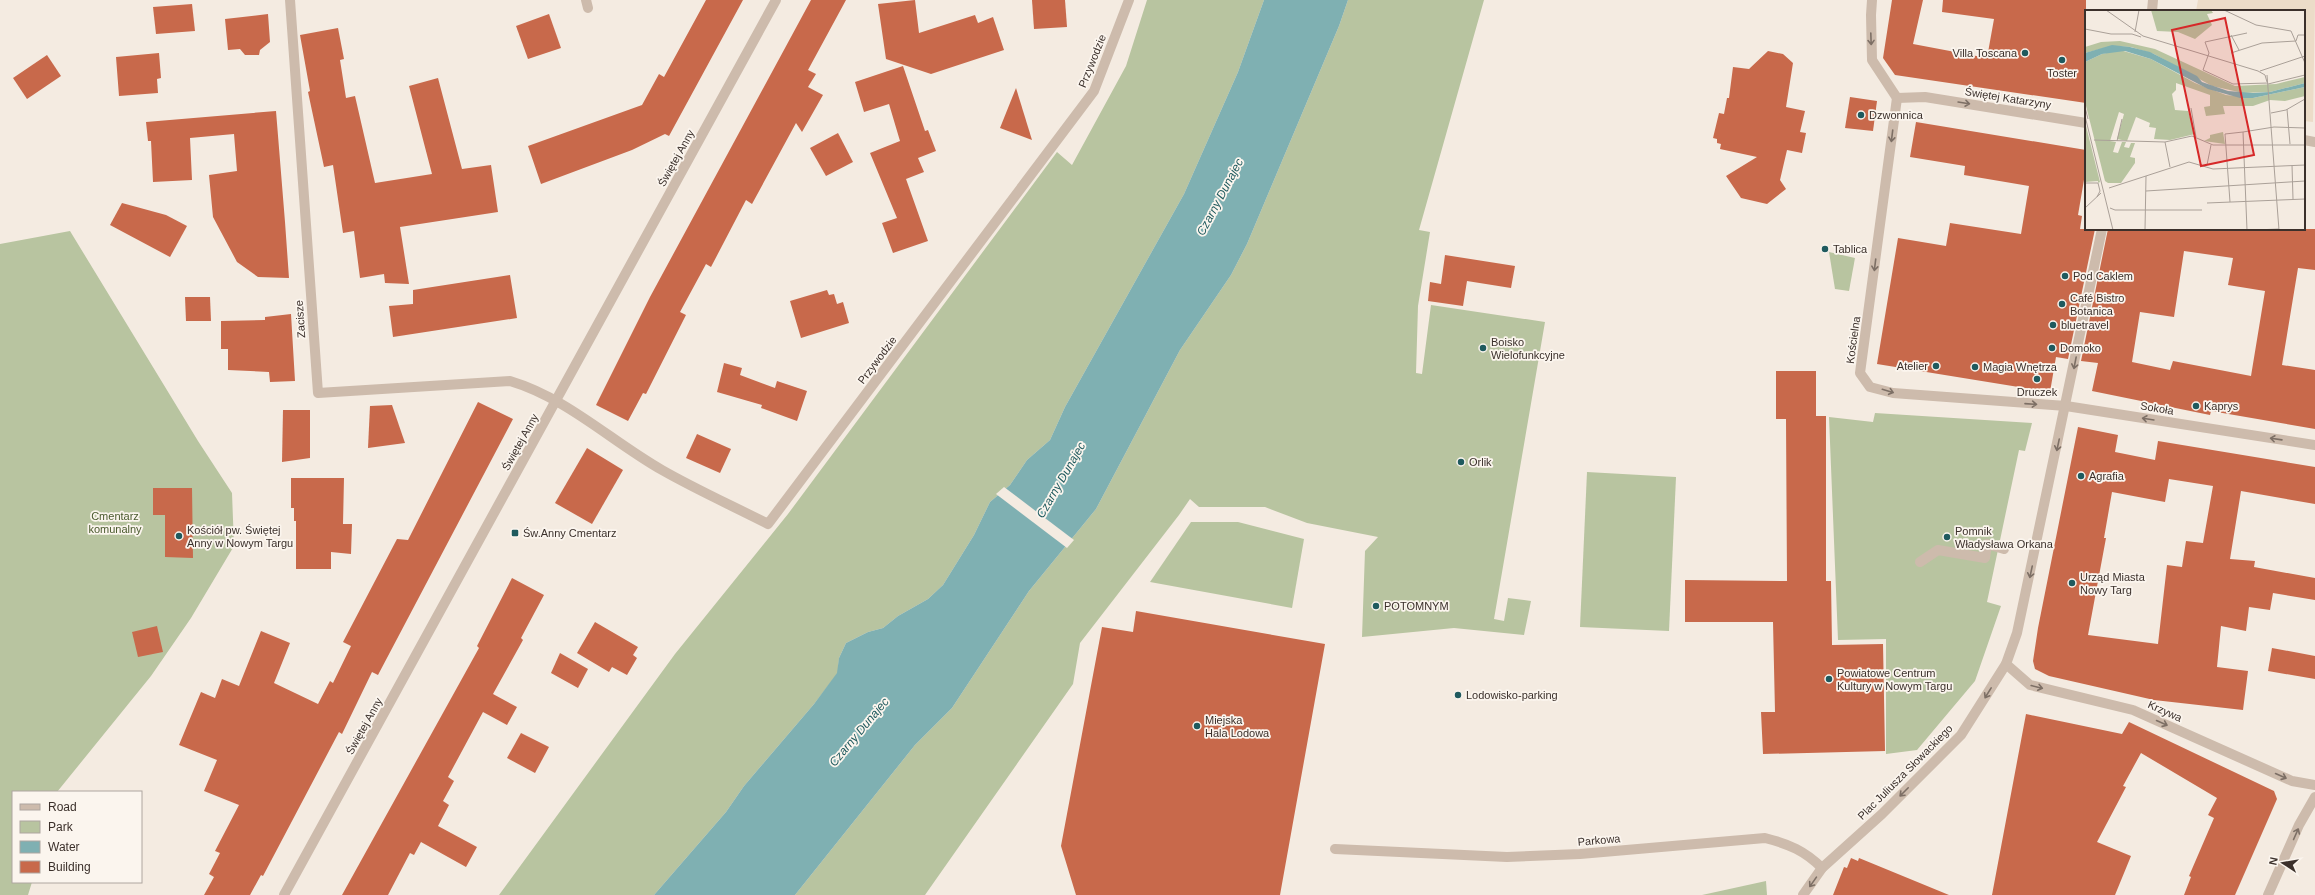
<svg xmlns="http://www.w3.org/2000/svg" width="2315" height="895" viewBox="0 0 2315 895" font-family="Helvetica,sans-serif">
<style>
.green{fill:#b8c4a0}
.plaza{fill:#ecdcc8}
.water{fill:#7fb0b2}
.pier{fill:#f4ebe1}
.building{fill:#c8694b;fill-rule:evenodd}
.lines{fill:none;stroke-linecap:round;stroke-linejoin:round}
.pedestrian{stroke:#cdbbac;stroke-width:10}
.minor{stroke:#cdbbac;stroke-width:10}
.tertiary{stroke:#cdbbac;stroke-width:10}
.oneway{stroke:#7d6f65}
.poi-dot{fill:#1f5a5e;stroke:#fbf5ee;stroke-width:1.5}
.labels{text-anchor:middle;dominant-baseline:central;stroke-width:3.5;stroke-linejoin:round;paint-order:stroke}
.poi-label{font-size:11px;fill:#3b302b;stroke:#fbf5ee;text-anchor:start}
.street-label{font-size:11px;fill:#3b302b;stroke:#fbf5ee}
.park-label{font-size:11px;fill:#4a5a2e;stroke:#fbf5ee}
.water-label{font-size:12px;font-style:italic;fill:#1f5a5e;stroke:#fbf5ee}
.inset-road{fill:none;stroke:#aaa098;stroke-width:1}
.view{fill:#d62828;fill-opacity:0.15;stroke:#d62828;stroke-width:2}
.inset-edge{fill:none;stroke:#3b302b;stroke-width:2}
</style>
<rect width="100%" height="100%" fill="#f4ebe1"/>
<!-- green -->
<g class="green">
<polygon points="1147,0 1264,0 1238,72 1184,194 1065,407 1050,440 1027,460 1010,485 990,502 974,535 943,585 928,599 898,616 883,628 868,632 846,643 839,658 838,673 814,704 744,786 726,812 654,895 499,895 675,654 788,514 1057,152 1072,165 1126,66"/>
<polygon points="1348,0 1484,0 1419,230 1430,232 1418,306 1416,373 1422,374 1431,305 1545,322 1494,619 1504,621 1508,598 1531,601 1524,635 1454,628 1362,637 1365,551 1378,537 1307,523 1265,507 1199,507 1190,499 1179,515 1080,643 1073,684 925,895 795,895 915,745 952,708 1029,591 1096,509 1180,350 1231,275 1247,244 1339,26"/>
<polygon points="70,231 198,441 232,493 234,546 191,618 151,676 57,792 13,792 13,882 32,882 28,895 0,895 0,244"/>
<polygon points="1829,252 1855,258 1849,291 1835,289"/>
<polygon points="1875,413 2032,423 2025,451 2019,450 1987,602 2001,606 1975,681 1917,750 1886,754 1886,639 1838,640 1829,417 1873,422"/>
<polygon points="1587,472 1676,477 1669,631 1580,627"/>
<polygon points="1191,522 1238,522 1304,539 1292,608 1150,582"/>
<polygon points="1766,881 1767,895 1702,895"/>
</g>
<!-- plaza -->
<polygon class="plaza" points="2198,0 2315,0 2313,122 2304,121 2304,11 2196,11"/>
<!-- water -->
<polygon class="water" points="1264,0 1348,0 1339,26 1247,244 1231,275 1180,350 1096,509 1029,591 952,708 915,745 795,895 654,895 726,812 744,786 814,704 837,673 839,658 846,643 868,632 883,628 898,616 928,599 943,585 974,535 990,502 1010,485 1027,460 1050,440 1065,407 1184,194 1238,72"/>
<!-- pier -->
<polygon class="pier" points="1004,487 1074,540 1067,548 996,494"/>
<!-- building -->
<g class="building">
<polygon points="706,0 743,0 669,136 665,134 632,150 541,184 528,146 642,105 659,74 664,77"/>
<polygon points="811,0 846,0 808,70 816,74 808,87 823,95 802,132 796,123 752,204 746,200 711,267 706,264 680,312 686,315 646,394 643,393 628,421 596,405 650,297"/>
<polygon points="915,0 919,33 975,15 978,23 993,17 1004,50 931,74 886,59 878,4"/>
<polygon points="1032,0 1065,0 1067,27 1034,29"/>
<polygon points="1892,0 1923,0 1913,44 1987,58 1994,19 1942,12 1943,0 2086,0 2086,103 1895,75 1883,58"/>
<polygon points="192,4 195,31 156,34 153,7"/>
<polygon points="268,14 270,42 260,50 259,55 245,55 240,49 228,50 225,19"/>
<polygon points="549,14 561,48 528,59 516,26"/>
<polygon points="338,28 344,59 340,60 346,98 355,96 375,183 432,174 409,86 438,78 462,169 491,165 498,212 400,227 409,284 385,283 384,274 360,278 354,231 343,233 333,165 324,167 308,92 310,91 300,35"/>
<polygon points="1768,51 1783,54 1793,63 1786,107 1805,111 1800,132 1806,133 1802,153 1787,150 1780,180 1786,189 1767,204 1741,198 1726,176 1757,157 1720,149 1721,144 1717,143 1717,139 1713,138 1719,113 1724,114 1727,98 1729,98 1733,67 1749,69"/>
<polygon points="159,53 161,78 157,79 158,93 119,96 116,57"/>
<polygon points="47,55 61,76 27,99 13,78"/>
<polygon points="903,66 925,131 928,130 936,151 918,158 924,172 906,179 928,241 893,253 882,223 897,218 870,153 900,141 889,104 864,112 855,82"/>
<polygon points="1016,88 1032,140 1000,128"/>
<polygon points="1850,97 1877,101 1873,131 1845,128"/>
<polygon points="276,111 285,222 289,278 258,277 237,262 213,217 209,175 237,171 234,134 190,138 192,180 153,182 151,141 148,141 146,122"/>
<polygon points="1916,122 2086,150 2086,168 2078,215 2082,216 2080,229 2095,229 2068,359 2056,357 2050,392 1877,364 1898,238 1946,246 1950,223 2021,234 2029,186 1964,175 1965,166 1910,157"/>
<polygon points="838,133 853,162 826,176 810,148"/>
<polygon points="122,203 166,215 187,226 170,257 110,225"/>
<path d="M2108 229H2315V270L2298 268 2282 365 2315 370V429L2211 411 2210 415 2092 391 2098 363 2081 361ZM2184 251 2233 258 2228 285 2265 291 2251 376 2173 361 2170 370 2132 362 2140 312 2174 317Z"/>
<polygon points="1445,255 1515,266 1511,288 1467,281 1463,306 1428,301 1430,282 1441,284"/>
<polygon points="510,275 517,318 393,337 389,306 413,304 413,290"/>
<polygon points="827,290 829,295 834,294 837,304 843,302 849,323 801,338 790,301"/>
<polygon points="185,297 210,297 211,321 186,321"/>
<polygon points="291,314 295,381 270,382 269,372 228,370 228,349 221,349 221,321 265,320 265,317"/>
<polygon points="724,363 742,368 740,375 775,388 777,381 807,391 797,421 761,408 762,405 717,392"/>
<polygon points="1776,371 1816,371 1816,416 1826,416 1826,581 1831,581 1832,645 1883,644 1885,751 1763,754 1761,712 1775,712 1773,622 1685,622 1685,580 1787,581 1786,419 1776,419"/>
<polygon points="478,402 513,419 378,675 372,672 342,734 339,732 263,876 261,875 250,895 204,895 214,877 209,874 220,853 215,851 239,805 204,791 217,760 179,745 201,692 215,698 222,679 239,686 261,631 290,643 274,683 318,704 330,681 333,683 351,646 343,642 397,539 408,540"/>
<polygon points="392,405 405,443 368,448 370,406"/>
<polygon points="283,410 310,410 310,458 282,462"/>
<path d="M2078 427 2118 435 2115 452 2155 460 2158 441 2315 467V504L2241 491 2230 559 2255 561 2254 567 2315 578V600L2273 593 2270 610 2249 607 2246 631 2221 626 2217 667 2248 671 2243 710 2154 700 2049 676 2035 669 2033 661 2038 628ZM2169 479 2213 486 2203 543 2186 541 2182 567 2167 565 2158 644 2088 635 2106 538H2104L2112 492 2165 502Z"/>
<polygon points="697,434 731,449 720,473 686,458"/>
<polygon points="587,448 623,470 592,524 555,503"/>
<polygon points="291,478 344,478 343,524 352,524 351,554 331,552 331,569 296,569 296,521 294,521 294,508 291,508"/>
<polygon points="153,488 192,488 193,558 165,557 165,515 153,515"/>
<polygon points="512,578 544,595 521,638 523,640 493,694 517,707 507,725 483,712 448,777 454,781 443,801 449,805 438,826 477,847 466,867 421,842 414,855 410,853 388,895 342,895 479,648 477,646"/>
<polygon points="1136,611 1325,644 1280,895 1076,895 1061,846 1102,627 1133,632"/>
<polygon points="595,622 638,647 633,655 637,658 627,675 612,667 609,672 577,653"/>
<polygon points="157,626 163,652 138,657 132,632"/>
<polygon points="2272,648 2315,656 2315,679 2268,671"/>
<polygon points="560,653 588,669 578,688 551,673"/>
<polygon points="2026,714 2122,734 2129,722 2274,791 2277,799 2235,895 2184,895 2191,877 2189,876 2214,818 2208,815 2217,798 2141,753 2123,786 2126,787 2097,842 2131,856 2115,895 1992,895"/>
<polygon points="521,733 549,747 535,773 507,758"/>
<polygon points="1851,858 1858,861 1859,858 1949,895 1833,895 1844,867 1847,868"/>
</g>
<g class="lines">
<!-- pedestrian -->
<polyline class="pedestrian" points="1920,562 1938,550 1985,558 1987,544 2004,549"/>
<!-- minor -->
<g class="minor">
<path d="M290 0 318 393 510 381C567 398 611 441 662 470 697 490 733 506 768 524L1094 91 1129 0"/>
<polyline points="586,0 588,8"/>
<polyline points="1872,0 1871,15 1872,60 1897,98 1925,97 2086,123"/>
<polyline points="1897,98 1860,373 1870,387 1893,393 2066,406 2315,445"/>
<polyline points="2006,664 2030,685 2133,710 2292,781 2315,785"/>
<path d="M1335 849 1507 857 1580 854 1765 838C1789 844 1805 851 1822 868"/>
<polyline points="1803,895 1822,868 1882,814 1961,735 2006,664 2017,633 2102,229"/>
<polyline points="2268,895 2299,825 2315,797"/>
</g>
<!-- tertiary -->
<g class="tertiary">
<polyline points="2152,11 2153,0"/>
<polyline points="2304,140 2315,142"/>
<polyline points="284,895 776,0"/>
</g>
</g>
<!-- one-way arrows -->
<defs><path id="oneway-shaft" d="M-6 0H5M1.5-3L5.5 0L1.5 3" fill="none" stroke-width="1.6" stroke-linecap="round" stroke-linejoin="round"/></defs>
<g class="oneway">
<use href="#oneway-shaft" transform="translate(1871 39) rotate(88)"/>
<use href="#oneway-shaft" transform="translate(1964 103) rotate(9)"/>
<use href="#oneway-shaft" transform="translate(1892 136) rotate(97)"/>
<use href="#oneway-shaft" transform="translate(1875 265) rotate(97)"/>
<use href="#oneway-shaft" transform="translate(2075 363) rotate(101)"/>
<use href="#oneway-shaft" transform="translate(1888 391) rotate(17)"/>
<use href="#oneway-shaft" transform="translate(2031 404) rotate(4)"/>
<use href="#oneway-shaft" transform="translate(2148 419) rotate(-171)"/>
<use href="#oneway-shaft" transform="translate(2276 439) rotate(-172)"/>
<use href="#oneway-shaft" transform="translate(2058 445) rotate(102)"/>
<use href="#oneway-shaft" transform="translate(2031 572) rotate(102)"/>
<use href="#oneway-shaft" transform="translate(2037 687) rotate(14)"/>
<use href="#oneway-shaft" transform="translate(1988 693) rotate(122)"/>
<use href="#oneway-shaft" transform="translate(2162 723) rotate(24)"/>
<use href="#oneway-shaft" transform="translate(2281 776) rotate(24)"/>
<use href="#oneway-shaft" transform="translate(1904 792) rotate(135)"/>
<use href="#oneway-shaft" transform="translate(2296 834) rotate(-66)"/>
<use href="#oneway-shaft" transform="translate(1813 882) rotate(125)"/>
</g>
<!-- markers -->
<g class="poi-dot">
<circle cx="2025" cy="53" r="4"/>
<circle cx="2062" cy="60" r="4"/>
<circle cx="1861" cy="115" r="4"/>
<circle cx="1825" cy="249" r="4"/>
<circle cx="2065" cy="276" r="4"/>
<circle cx="2062" cy="304" r="4"/>
<circle cx="2053" cy="325" r="4"/>
<circle cx="1483" cy="348" r="4"/>
<circle cx="2052" cy="348" r="4"/>
<circle cx="1936" cy="366" r="4"/>
<circle cx="1975" cy="367" r="4"/>
<circle cx="2037" cy="379" r="4"/>
<circle cx="2196" cy="406" r="4"/>
<circle cx="1461" cy="462" r="4"/>
<circle cx="2081" cy="476" r="4"/>
<rect x="511" y="529" width="8" height="8" rx="2"/>
<circle cx="179" cy="536" r="4"/>
<circle cx="1947" cy="537" r="4"/>
<circle cx="2072" cy="583" r="4"/>
<circle cx="1376" cy="606" r="4"/>
<circle cx="1829" cy="679" r="4"/>
<circle cx="1458" cy="695" r="4"/>
<circle cx="1197" cy="726" r="4"/>
</g>
<g class="labels">
<!-- poi labels -->
<g class="poi-label">
<text x="2017" y="53" text-anchor="end">Villa Toscana</text>
<text x="2062" y="73" text-anchor="middle">Toster</text>
<text x="1869" y="115">Dzwonnica</text>
<text x="1833" y="249">Tablica</text>
<text x="2073" y="276">Pod Caklem</text>
<text x="2070" y="298">Café Bistro<tspan x="2070" dy="13">Botanica</tspan></text>
<text x="2061" y="325">bluetravel</text>
<text x="1491" y="342">Boisko<tspan x="1491" dy="13">Wielofunkcyjne</tspan></text>
<text x="2060" y="348">Domoko</text>
<text x="1928" y="366" text-anchor="end">Atelier</text>
<text x="1983" y="367">Magia Wnętrza</text>
<text x="2037" y="392" text-anchor="middle">Druczek</text>
<text x="2204" y="406">Kaprys</text>
<text x="1469" y="462">Orlik</text>
<text x="2089" y="476">Agrafia</text>
<text x="187" y="530">Kościół pw. Świętej<tspan x="187" dy="13">Anny w Nowym Targu</tspan></text>
<text x="1955" y="531">Pomnik<tspan x="1955" dy="13">Władysława Orkana</tspan></text>
<text x="523" y="533">Św.Anny Cmentarz</text>
<text x="2080" y="577">Urząd Miasta<tspan x="2080" dy="13">Nowy Targ</tspan></text>
<text x="1384" y="606">POTOMNYM</text>
<text x="1837" y="673">Powiatowe Centrum<tspan x="1837" dy="13">Kultury w Nowym Targu</tspan></text>
<text x="1466" y="695">Lodowisko-parking</text>
<text x="1205" y="720">Miejska<tspan x="1205" dy="13">Hala Lodowa</tspan></text>
</g>
<!-- street labels -->
<g class="street-label">
<text transform="translate(1092 61) rotate(-68)">Przywodzie</text>
<text transform="translate(2008 98) rotate(9)">Świętej Katarzyny</text>
<text transform="translate(676 158) rotate(-61)">Świętej Anny</text>
<text transform="translate(300 319) rotate(-94)">Zacisze</text>
<text transform="translate(1853 340) rotate(-82)">Kościelna</text>
<text transform="translate(877 360) rotate(-53)">Przywodzie</text>
<text transform="translate(2157 408) rotate(9)">Sokoła</text>
<text transform="translate(520 442) rotate(-61)">Świętej Anny</text>
<text transform="translate(2165 711) rotate(24)">Krzywa</text>
<text transform="translate(364 726) rotate(-61)">Świętej Anny</text>
<text transform="translate(1905 772) rotate(-45)">Plac Juliusza Słowackiego</text>
<text transform="translate(1599 840) rotate(-5)">Parkowa</text>
</g>
<!-- park labels -->
<g class="park-label">
<text x="115" y="516">Cmentarz<tspan x="115" dy="13">komunalny</tspan></text>
</g>
<!-- water labels -->
<g class="water-label">
<text transform="translate(1220 197) rotate(-62)">Czarny Dunajec</text>
<text transform="translate(1061 480) rotate(-60)">Czarny Dunajec</text>
<text transform="translate(859 732) rotate(-50)">Czarny Dunajec</text>
</g>
</g>
<!-- overview -->
<g transform="translate(2085 10)">
<rect width="220" height="220" fill="#f4ebe1"/>
<path d="M66 0H126L128 3 122 4 127 15 110 29 93 22 72 21ZM35 31 70 39 150 76 191 74 220 67V73L185 82 158 83 127 76 69 44 46 37 27 36 0 43V37L16 32ZM35 40 66 49 110 73 141 85 168 88 220 77V86L200 91 185 90 168 96H138L140 104 121 106 119 97 125 96V85L91 73V80L87 84 90 100 103 101 110 124 85 130 69 129 71 118 64 117 65 113 51 107 42 131 32 129 39 104 34 102 25 131 31 132 28 142 33 143 37 132H41L39 137 44 138 46 133H50L45 147 50 148V153L36 173H23L20 171 0 92V52L17 44ZM0 112 15 172 13 173V171L0 172ZM138 122 140 134 119 131 125 128V125Z" fill="#b8c4a0"/>
<path d="M27 35 45 37 65 42 112 66 117 72 143 81 168 83 185 82 220 73V77L168 88H155L123 79 66 49 40 41 17 44 0 52V43Z" fill="#7fb0b2"/>
<path class="inset-road" d="M21 0 58 26 173 61 180 65 182 72M139 0 171 15 206 21 220 53M0 19 26 24H47L56 27M50 22 54 0M162 23 120 32 124 43 118 60 148 74 183 73M146 25 154 40M146 43 177 33 211 31 213 25H220M175 61 220 46M182 65 194 220M183 74 220 65M0 97 3 109M106 98 111 127M202 99 205 134M186 103 201 100 220 89M0 106 28 220M9 130 80 132 107 126 128 135H220M32 131 37 109M80 132 85 157M122 155 126 135M207 155 208 189M0 173H13L15 181 12 187M24 178 104 152 128 159 220 155M61 181 220 171M145 192 140 124 158 122M122 193 220 189M0 198 16 183M25 198 30 200H117M60 220 61 166M162 220 158 122 189 117 220 118M170 220 194 219"/>
<path class="view" d="M140 8 169 145 116 156 87 20Z"/>
<rect width="220" height="220" class="inset-edge"/>
</g>
<!-- legend -->
<rect x="12" y="791" width="130" height="92" fill="#fbf5ee" stroke="#aea6a0"/>
<rect x="20" y="804" width="20" height="6" fill="#cdbbac" stroke="#aea6a0"/>
<text x="48" y="811" font-size="12" fill="#3b302b">Road</text>
<rect x="20" y="821" width="20" height="12" fill="#b8c4a0" stroke="#aea6a0"/>
<text x="48" y="831" font-size="12" fill="#3b302b">Park</text>
<rect x="20" y="841" width="20" height="12" fill="#7fb0b2" stroke="#aea6a0"/>
<text x="48" y="851" font-size="12" fill="#3b302b">Water</text>
<rect x="20" y="861" width="20" height="12" fill="#c8694b" stroke="#aea6a0"/>
<text x="48" y="871" font-size="12" fill="#3b302b">Building</text>
<!-- north arrow -->
<g transform="translate(2283 863) rotate(282)" stroke="#fbf5ee" stroke-width="3" paint-order="stroke">
<path d="M0-3L7 15L0 10L-7 15Z" fill="#3b302b"/>
<text y="-6" font-size="11" font-weight="bold" text-anchor="middle" fill="#3b302b">N</text>
</g>
</svg>
